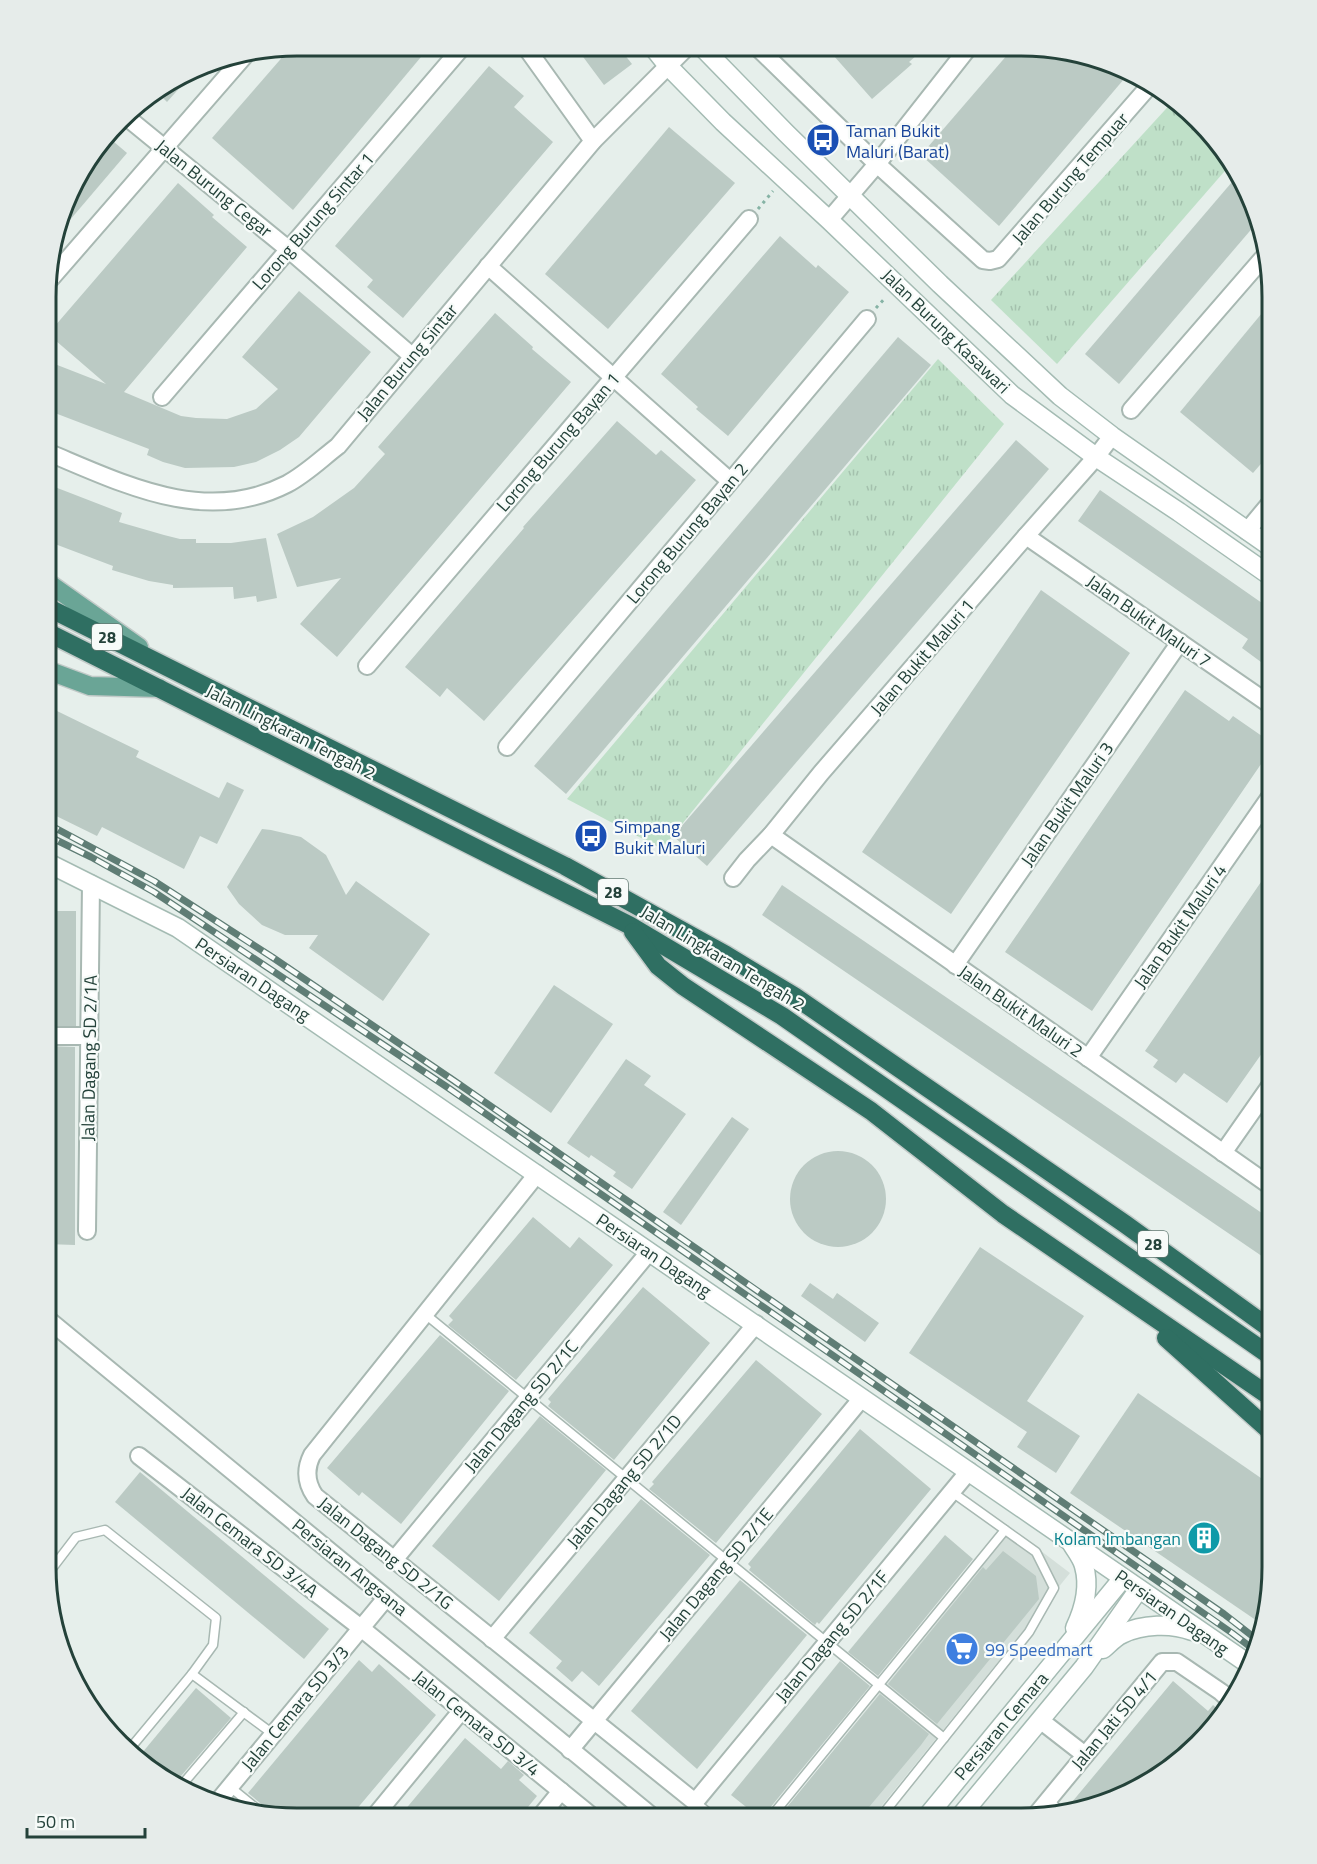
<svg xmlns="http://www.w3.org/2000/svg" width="1317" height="1864" viewBox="0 0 1317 1864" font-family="'Titillium Web',sans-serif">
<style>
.built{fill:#d4dfda}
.grass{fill:url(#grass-tufts)}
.building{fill:#bbcac4}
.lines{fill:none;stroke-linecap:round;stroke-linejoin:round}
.lane-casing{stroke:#a8b8b2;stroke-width:11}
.street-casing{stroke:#a8b8b2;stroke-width:20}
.secondary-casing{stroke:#a4bbb3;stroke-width:21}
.primary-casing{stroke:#c2cac8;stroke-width:21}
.highway-casing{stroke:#c2cac8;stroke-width:21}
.path{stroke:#86b3a5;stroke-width:3;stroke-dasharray:3 4.5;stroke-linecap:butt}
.lane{stroke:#fff;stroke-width:8}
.street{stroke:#fff;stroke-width:16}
.secondary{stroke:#fff;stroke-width:18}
.primary{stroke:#6aa596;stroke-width:18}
.highway{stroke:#2f6f62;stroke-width:18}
.rail-casing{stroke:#5f7d75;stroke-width:7}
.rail{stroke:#f7fbf9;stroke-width:4.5;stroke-dasharray:14;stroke-linecap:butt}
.labels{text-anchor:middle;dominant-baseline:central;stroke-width:4.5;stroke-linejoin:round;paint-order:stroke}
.shield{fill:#f7fbf9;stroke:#637a73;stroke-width:1.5}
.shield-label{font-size:16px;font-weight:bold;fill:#24423a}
.transit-label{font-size:18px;fill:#164399;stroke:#f7fbf9;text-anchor:start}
.street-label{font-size:18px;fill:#24423a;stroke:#f7fbf9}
.culture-label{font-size:18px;fill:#0d838f;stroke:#f7fbf9;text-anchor:end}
.shop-label{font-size:18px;fill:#366cbe;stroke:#f7fbf9;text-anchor:start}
.rim{fill:none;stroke:#24423a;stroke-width:3}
</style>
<defs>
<pattern id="grass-tufts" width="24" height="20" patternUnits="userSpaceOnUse" patternTransform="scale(1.5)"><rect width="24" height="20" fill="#bfe0c8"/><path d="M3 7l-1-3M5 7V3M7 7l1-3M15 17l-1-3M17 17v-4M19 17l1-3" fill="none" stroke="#a4c1ad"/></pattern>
</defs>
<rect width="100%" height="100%" fill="#e6efeb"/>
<!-- built -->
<polygon class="built" points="1012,1529 1070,1573 871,1819 779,1818"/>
<!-- grass -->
<g class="grass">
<polygon points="1175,99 1230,165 1057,364 991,300"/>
<polygon points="938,359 1004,424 662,849 567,799"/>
</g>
<!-- building -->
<g class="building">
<polygon points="297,45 431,45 293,210 212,138 292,46"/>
<polygon points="575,46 634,46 624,54 632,64 604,85"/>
<polygon points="826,47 926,47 909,62 912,64 872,99"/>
<polygon points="1014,47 1053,47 1116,64 1130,72 999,226 921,155"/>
<polygon points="489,66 524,96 514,107 553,142 403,318 367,287 373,280 335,246"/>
<polygon points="189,74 191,75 167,102 157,92"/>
<polygon points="669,127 735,183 608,329 545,274"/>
<polygon points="107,136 127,153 58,234 79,171"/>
<polygon points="1238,175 1246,186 1255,225 1119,384 1085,354"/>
<polygon points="178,183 214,215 212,217 247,247 124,392 181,416 196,418 227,419 256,409 278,389 242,357 299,291 371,352 299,437 280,450 256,462 234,467 185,468 163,462 147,455 149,449 47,410 47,361 106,384 48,334"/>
<polygon points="780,236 816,268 818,265 849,292 728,436 696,409 698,407 661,374"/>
<polygon points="1272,301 1272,451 1253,473 1180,412"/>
<polygon points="495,313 533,347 532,349 571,382 337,657 300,624 341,578 297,587 277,534 313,517 354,488 385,454 378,447"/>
<polygon points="898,337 931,365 566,794 534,766"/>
<polygon points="617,421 656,455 661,450 696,480 484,721 447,688 440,697 405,667 524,528 523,527"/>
<polygon points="1016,440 1049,469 707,866 673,836"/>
<polygon points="47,484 122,513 119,522 164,535 180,539 196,539 196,543 231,543 266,538 277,598 257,602 256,596 234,599 233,587 173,588 173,585 149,581 112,570 113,566 47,541"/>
<polygon points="1100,490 1272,610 1272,646 1261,662 1242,648 1248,639 1078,521"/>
<polygon points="1041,590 1130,653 951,914 862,852"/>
<polygon points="1185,690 1229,721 1233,716 1272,743 1272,748 1092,1011 1005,952"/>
<polygon points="57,711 139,751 136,757 219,798 227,782 244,790 217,844 200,836 184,869 102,827 97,836 46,811 46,733"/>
<polygon points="262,829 271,830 301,837 326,855 346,895 356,881 430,934 383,1001 309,948 318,935 285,935 262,925 239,904 227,887"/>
<polygon points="1272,866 1272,1039 1227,1103 1184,1073 1176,1083 1153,1067 1158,1060 1145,1051"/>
<polygon points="782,885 1272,1220 1272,1263 762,915"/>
<rect x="46" y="911" width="30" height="115"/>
<polygon points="554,985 613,1024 551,1113 494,1073"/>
<polygon points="46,1046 75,1047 75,1245 46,1244"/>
<polygon points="626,1059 651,1076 644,1085 686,1114 632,1189 613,1176 616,1172 591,1155 589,1158 567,1143"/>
<polygon points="732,1117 749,1129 681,1225 663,1212"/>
<circle cx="838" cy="1199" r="48"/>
<polygon points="533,1217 570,1248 579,1237 613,1265 516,1380 448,1325 453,1320 449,1316"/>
<polygon points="980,1247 1084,1316 1027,1401 1080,1436 1056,1473 1017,1447 1027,1432 909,1353"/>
<polygon points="810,1283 833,1299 837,1293 879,1323 865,1342 801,1296"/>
<polygon points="643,1287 710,1343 614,1460 548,1406 551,1402 548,1399"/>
<polygon points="440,1335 509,1391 401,1524 362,1492 359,1496 327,1468"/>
<polygon points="756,1360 822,1414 716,1543 649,1489 654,1484 652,1482"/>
<polygon points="1138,1393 1271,1485 1271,1584 1263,1625 1070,1493"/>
<polygon points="540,1416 606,1470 499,1601 432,1546"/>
<polygon points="860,1429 931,1489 819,1624 817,1622 815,1625 749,1570 751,1567 748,1564"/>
<polygon points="140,1472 329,1629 304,1659 115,1502"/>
<polygon points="641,1499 710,1555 599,1686 582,1671 572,1682 556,1668 562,1661 529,1633"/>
<polygon points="945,1535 973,1559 878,1676 848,1652"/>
<polygon points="1003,1551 1036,1576 1039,1599 937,1724 888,1684 983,1567 986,1570"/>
<polygon points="740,1580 807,1635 697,1769 631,1711"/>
<polygon points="359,1660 372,1672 379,1664 436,1715 350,1817 273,1817 271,1812 248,1793"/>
<polygon points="840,1661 870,1686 765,1814 764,1818 760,1818 731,1795"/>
<polygon points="1173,1681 1208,1711 1213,1705 1224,1714 1186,1757 1131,1793 1067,1808"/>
<polygon points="196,1688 231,1718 175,1783 157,1776 137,1759"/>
<polygon points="880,1694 929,1734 921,1745 859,1819 778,1818"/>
<polygon points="465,1738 501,1769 508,1761 524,1775 519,1780 537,1796 519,1818 399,1817"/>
</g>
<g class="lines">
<!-- lane casing -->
<g class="lane-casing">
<g id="lane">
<polyline points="425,1314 944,1738"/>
<polyline points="47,1575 76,1537 105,1530 216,1618 213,1645 192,1674"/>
<polyline points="128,1751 192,1674 273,1734"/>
<polyline points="181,1786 244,1712"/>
<polyline points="230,1787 267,1817"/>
<polyline points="1048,1800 1059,1810"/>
<polyline points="695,1802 715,1818"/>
<polyline points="770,1818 1005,1530"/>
<polyline points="879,1819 1029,1632 1054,1588 1036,1552 952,1492"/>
</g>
</g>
<!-- street casing -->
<g class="street-casing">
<g id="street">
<polyline points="525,46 593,141"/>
<polyline points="756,46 877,164 983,260 990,261 998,259 1151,84"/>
<polyline points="124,115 288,249 412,356"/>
<polyline points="829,220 877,164 969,47"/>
<polyline points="488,266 730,481"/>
<polyline points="47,283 247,53"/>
<polyline points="162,397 464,45"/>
<polyline points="1131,410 1263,258"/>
<path d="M47 452C124 484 205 526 287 484 306 474 321 459 338 446L593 141 688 46"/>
<polyline points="1247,531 1272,501"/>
<polyline points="1026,536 1272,706"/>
<polyline points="367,666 749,219"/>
<polyline points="507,747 867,319"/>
<polyline points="771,835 1272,1187"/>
<polyline points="733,878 747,860 771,835 821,773 1026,536 1096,457 1112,436"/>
<polyline points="955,965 1180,642"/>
<polyline points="46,1036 89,1036"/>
<polyline points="1088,1058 1272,794"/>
<polyline points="1223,1153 1272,1083"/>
<path d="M537 1174 312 1455C305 1469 306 1483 315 1496L695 1802 969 1471"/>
<polyline points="87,1231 91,884"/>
<polyline points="45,1317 654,1818"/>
<polyline points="45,1373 47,1372 45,1371"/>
<polyline points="139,1456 361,1628 594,1818"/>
<polyline points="394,1560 649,1252"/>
<polyline points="492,1639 756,1324"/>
<polyline points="1040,1720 1085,1755"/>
<polyline points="570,1750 862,1398"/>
<polyline points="219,1800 386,1598"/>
<polyline points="1035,1816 1162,1662 1177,1662 1221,1692 1232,1702"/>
<polyline points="374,1817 462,1710"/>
<polyline points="539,1818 561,1791"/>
</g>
</g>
<!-- secondary casing -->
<g class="secondary-casing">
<g id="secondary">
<polyline points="652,46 668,66 723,122 829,220 1012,395 1096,457 1179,512 1272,577"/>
<polyline points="701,46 786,133 940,284 1060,396 1112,436 1272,548"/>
<polyline points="46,862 178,928 1250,1665"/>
<path d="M1072 1544C1076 1551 1082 1558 1084 1566 1090 1587 1084 1609 1075 1628"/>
<path d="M1103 1649C1109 1644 1115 1637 1122 1634 1142 1624 1172 1623 1192 1631"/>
<polyline points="925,1819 1123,1578"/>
<polyline points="958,1819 1084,1667 1139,1589"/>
</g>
</g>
<!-- primary casing -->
<g class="primary-casing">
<g id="primary">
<polyline points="47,582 139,647"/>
<polyline points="47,670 90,686 159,688"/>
</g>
</g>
<!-- highway casing -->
<g class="highway-casing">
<g id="highway">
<polyline points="47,607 565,866 726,955 794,996 1125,1224 1272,1330"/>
<polyline points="47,632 629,925 782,1016 1272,1357"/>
<polyline points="633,932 658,966 683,986 871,1111 1003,1214 1272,1398"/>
<polyline points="1166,1338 1271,1432"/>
</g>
</g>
<!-- path -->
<g class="path">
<polyline points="758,209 773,191"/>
<polyline points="876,308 886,297"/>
</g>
<!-- lane -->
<use href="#lane" class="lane"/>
<!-- street -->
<use href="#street" class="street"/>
<!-- secondary -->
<use href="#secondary" class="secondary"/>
<!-- primary -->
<use href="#primary" class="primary"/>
<!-- highway -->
<use href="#highway" class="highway"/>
<!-- rail casing -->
<g class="rail-casing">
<g id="rail">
<polyline points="46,823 154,881 272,957 453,1080 1224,1614 1260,1642"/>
<polyline points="46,835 91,857 154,892 447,1087 1232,1633 1257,1652"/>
</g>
</g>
<!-- rail -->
<use href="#rail" class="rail"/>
</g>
<!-- icons -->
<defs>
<g id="bus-disc" transform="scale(1.725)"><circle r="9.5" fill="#1a4fb4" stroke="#f7fbf9"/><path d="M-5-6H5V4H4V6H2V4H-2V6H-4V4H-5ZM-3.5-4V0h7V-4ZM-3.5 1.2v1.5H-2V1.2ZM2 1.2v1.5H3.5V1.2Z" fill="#fff"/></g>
<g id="building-disc" transform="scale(1.725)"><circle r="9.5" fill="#0f9aa8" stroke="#f7fbf9"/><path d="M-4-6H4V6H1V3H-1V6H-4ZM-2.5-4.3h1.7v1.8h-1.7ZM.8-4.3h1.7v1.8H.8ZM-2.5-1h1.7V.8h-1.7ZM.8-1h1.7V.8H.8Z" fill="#fff"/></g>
<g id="supermarket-disc" transform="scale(1.725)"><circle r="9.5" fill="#3f7fe0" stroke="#f7fbf9"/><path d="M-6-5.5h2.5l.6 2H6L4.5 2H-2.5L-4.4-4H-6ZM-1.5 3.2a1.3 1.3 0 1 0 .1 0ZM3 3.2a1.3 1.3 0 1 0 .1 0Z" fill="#fff"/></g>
</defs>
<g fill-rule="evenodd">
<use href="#bus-disc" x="823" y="140"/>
<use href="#bus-disc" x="591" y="836"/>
<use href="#building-disc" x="1204" y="1538"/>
<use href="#supermarket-disc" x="962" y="1649"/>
</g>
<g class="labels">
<!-- shield labels -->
<g class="shield">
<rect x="92" y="624" width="30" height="26" rx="4.5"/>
<rect x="598" y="879" width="30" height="26" rx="4.5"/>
<rect x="1138" y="1231" width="30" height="26" rx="4.5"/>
</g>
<g class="shield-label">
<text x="107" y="637">28</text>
<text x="613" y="892">28</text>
<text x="1153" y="1244">28</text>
</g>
<!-- transit labels -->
<g class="transit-label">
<text x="846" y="130">Taman Bukit<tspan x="846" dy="21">Maluri (Barat)</tspan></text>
<text x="614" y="826">Simpang<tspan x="614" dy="21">Bukit Maluri</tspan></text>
</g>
<!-- street labels -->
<g class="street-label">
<text transform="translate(1070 178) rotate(-49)">Jalan Burung Tempuar</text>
<text transform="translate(214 188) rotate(39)">Jalan Burung Cegar</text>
<text transform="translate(313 221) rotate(-49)">Lorong Burung Sintar 1</text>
<text transform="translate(946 331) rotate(44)">Jalan Burung Kasawari</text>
<text transform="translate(407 362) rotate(-50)">Jalan Burung Sintar</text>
<text transform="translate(558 442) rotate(-49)">Lorong Burung Bayan 1</text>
<text transform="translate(687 533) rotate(-50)">Lorong Burung Bayan 2</text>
<text transform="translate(1149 621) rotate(35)">Jalan Bukit Maluri 7</text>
<text transform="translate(922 657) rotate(-49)">Jalan Bukit Maluri 1</text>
<text transform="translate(291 732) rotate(27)">Jalan Lingkaran Tengah 2</text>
<text transform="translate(1067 804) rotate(-55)">Jalan Bukit Maluri 3</text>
<text transform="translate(1180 926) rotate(-55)">Jalan Bukit Maluri 4</text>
<text transform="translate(723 958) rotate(31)">Jalan Lingkaran Tengah 2</text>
<text transform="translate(253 979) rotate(34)">Persiaran Dagang</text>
<text transform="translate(1021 1011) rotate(35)">Jalan Bukit Maluri 2</text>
<text transform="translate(89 1058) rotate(-89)">Jalan Dagang SD 2/1A</text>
<text transform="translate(654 1255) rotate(34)">Persiaran Dagang</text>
<text transform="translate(521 1406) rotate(-50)">Jalan Dagang SD 2/1C</text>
<text transform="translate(624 1481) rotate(-50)">Jalan Dagang SD 2/1D</text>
<text transform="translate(250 1542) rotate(38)">Jalan Cemara SD 3/4A</text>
<text transform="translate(386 1553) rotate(39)">Jalan Dagang SD 2/1G</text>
<text transform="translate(350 1567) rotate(39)">Persiaran Angsana</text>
<text transform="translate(716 1574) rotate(-50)">Jalan Dagang SD 2/1E</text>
<text transform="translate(1172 1612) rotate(35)">Persiaran Dagang</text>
<text transform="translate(832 1636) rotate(-50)">Jalan Dagang SD 2/1F</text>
<text transform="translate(295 1708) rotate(-50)">Jalan Cemara SD 3/3</text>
<text transform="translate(1114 1720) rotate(-50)">Jalan Jati SD 4/1</text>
<text transform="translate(477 1723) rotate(39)">Jalan Cemara SD 3/4</text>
<text transform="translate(1001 1726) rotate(-50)">Persiaran Cemara</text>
</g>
<!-- culture labels -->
<g class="culture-label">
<text x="1181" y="1538">Kolam Imbangan</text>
</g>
<!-- shop labels -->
<g class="shop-label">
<text x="985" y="1649">99 Speedmart</text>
</g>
</g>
<!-- crop -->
<path d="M0 0H1317V1864H0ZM297 56H1021A241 241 0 0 1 1262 297V1567A241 241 0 0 1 1021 1808H297A241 241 0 0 1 56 1567V297A241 241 0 0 1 297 56Z" fill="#e6ecea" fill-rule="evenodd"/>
<path class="rim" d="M297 56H1021A241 241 0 0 1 1262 297V1567A241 241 0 0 1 1021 1808H297A241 241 0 0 1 56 1567V297A241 241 0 0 1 297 56Z"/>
<!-- scale -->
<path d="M27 1828v9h118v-9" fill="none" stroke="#24423a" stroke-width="3"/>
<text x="36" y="1828" font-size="18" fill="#24423a" stroke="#f7fbf9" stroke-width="4.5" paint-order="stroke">50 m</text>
</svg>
